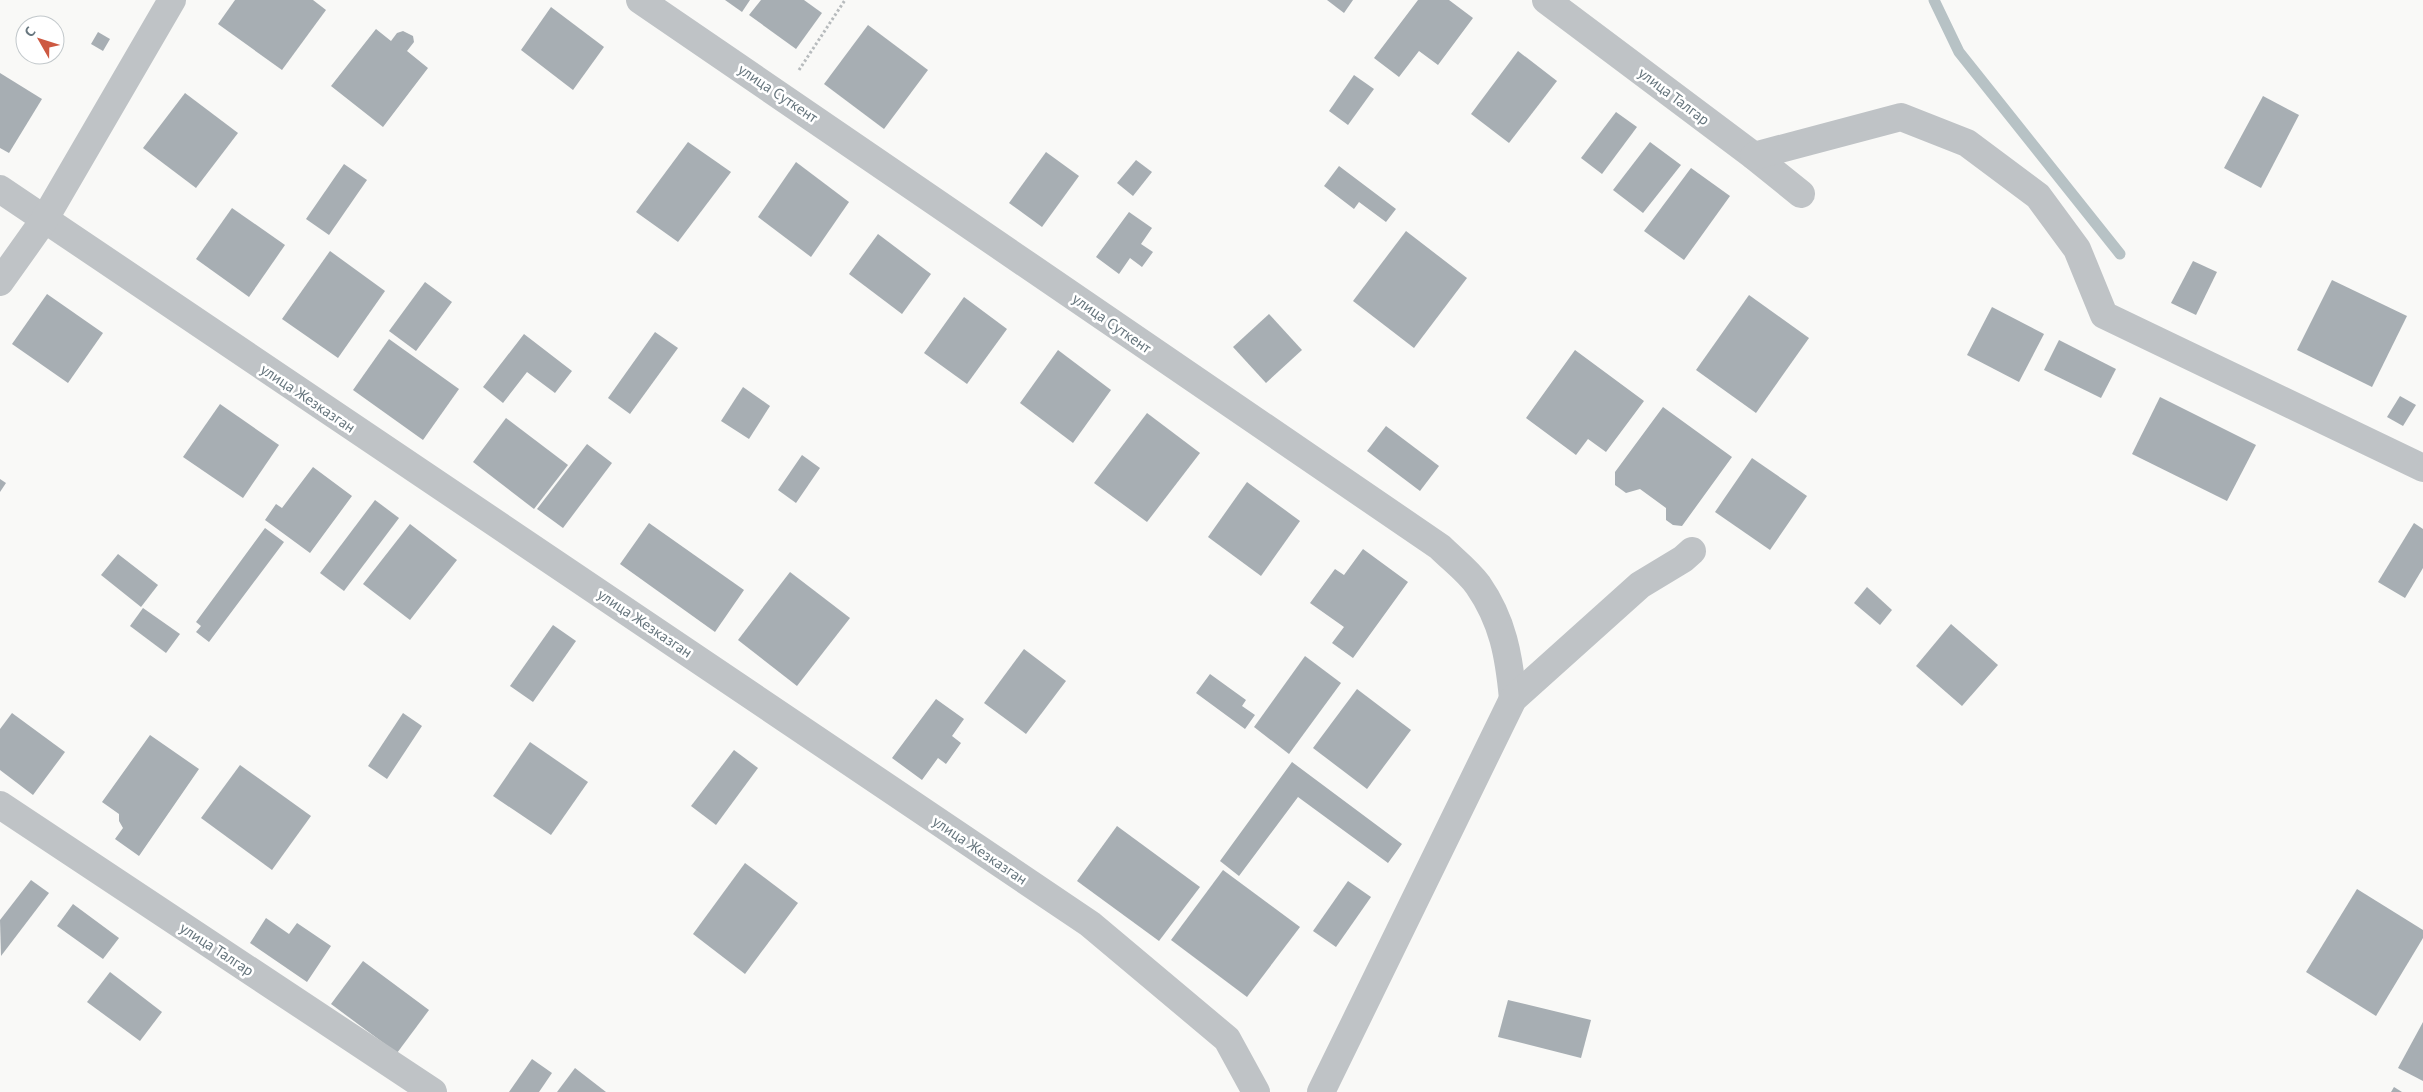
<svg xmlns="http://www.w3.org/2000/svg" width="2423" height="1092" viewBox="0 0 2423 1092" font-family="'PT Sans',sans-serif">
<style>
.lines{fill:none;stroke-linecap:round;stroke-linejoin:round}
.stream{stroke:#b7c2c5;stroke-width:11}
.building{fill:#a7aeb3}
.path{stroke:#b7bbbd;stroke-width:3;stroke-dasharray:2.5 2.5;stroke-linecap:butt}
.street{stroke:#bfc3c6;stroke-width:28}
.labels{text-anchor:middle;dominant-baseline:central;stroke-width:5;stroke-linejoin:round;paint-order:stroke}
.street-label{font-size:15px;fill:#67767e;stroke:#fff}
</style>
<rect width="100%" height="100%" fill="#f9f9f7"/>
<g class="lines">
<!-- stream -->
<polyline class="stream" points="1934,0 1959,52 2120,254"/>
</g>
<!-- building -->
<g class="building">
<polygon points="235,0 313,0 326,10 282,70 218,24"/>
<polygon points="725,0 750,0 742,12"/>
<polygon points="761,0 804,0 822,13 796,49 749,15"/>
<polygon points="1327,0 1353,0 1344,13"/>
<polygon points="1418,0 1449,0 1473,18 1438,65 1419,51 1399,77 1374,58"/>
<polygon points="551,7 604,47 573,90 521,50"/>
<polygon points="868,25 928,70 884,129 824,84"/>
<polygon points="376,29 391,41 397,33 403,31 413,36 414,42 407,51 428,68 383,127 331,86"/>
<polygon points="98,32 110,39 103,51 91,44"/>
<polygon points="1518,51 1557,81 1509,143 1471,114"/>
<polygon points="0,73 42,99 9,153 0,148"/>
<polygon points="1354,75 1374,89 1348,125 1329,111"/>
<polygon points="185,93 238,133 196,188 143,148"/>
<polygon points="2263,96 2299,115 2261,188 2224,168"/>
<polygon points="1616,112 1637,127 1602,174 1581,158"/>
<polygon points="688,142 731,172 678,242 636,212"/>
<polygon points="1650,142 1681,165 1643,213 1613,190"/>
<polygon points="1046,152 1079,176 1042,227 1009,203"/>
<polygon points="1136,160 1152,172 1133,196 1117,183"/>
<polygon points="796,162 849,202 811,257 758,217"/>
<polygon points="344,164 367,180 329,235 306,219"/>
<polygon points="1339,166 1396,209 1386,222 1359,202 1354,209 1324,186"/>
<polygon points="1691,168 1730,196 1684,260 1644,231"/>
<polygon points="232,208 285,245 249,297 196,259"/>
<polygon points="1129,212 1152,228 1141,244 1153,252 1142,267 1130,258 1119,274 1096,257"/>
<polygon points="1406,231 1467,278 1414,348 1353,301"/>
<polygon points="878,234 931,274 902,314 849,274"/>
<polygon points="330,251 385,291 338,358 282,319"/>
<polygon points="2193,261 2217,272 2196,315 2171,303"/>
<polygon points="2332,280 2407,316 2372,387 2297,350"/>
<polygon points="425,282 452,302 416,351 389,331"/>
<polygon points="47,294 103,333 68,383 12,344"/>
<polygon points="1749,295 1809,338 1756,413 1696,370"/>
<polygon points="964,297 1007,329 967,384 924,353"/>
<polygon points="1992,307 2044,334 2019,382 1967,355"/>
<polygon points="1269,314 1302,350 1266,383 1233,347"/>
<polygon points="655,332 678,348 630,414 608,398"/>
<polygon points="524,334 572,371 555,393 527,372 503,403 483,387"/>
<polygon points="389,339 459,389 423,440 353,390"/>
<polygon points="2059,340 2116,369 2101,398 2044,370"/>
<polygon points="1058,350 1111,390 1073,443 1020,403"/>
<polygon points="1575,350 1644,401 1606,452 1588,439 1576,455 1526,418"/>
<polygon points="743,387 770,406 749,439 721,421"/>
<polygon points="2400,396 2416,405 2403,426 2387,417"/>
<polygon points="2160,397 2256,445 2227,501 2132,454"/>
<polygon points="220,404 279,445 243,498 183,457"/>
<polygon points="1663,407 1732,457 1682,526 1673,525 1666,520 1666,508 1640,489 1626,493 1615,485 1615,472"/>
<polygon points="1147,413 1200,453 1147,522 1094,483"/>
<polygon points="506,418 568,465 534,509 473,462"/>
<polygon points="1386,426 1439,466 1420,491 1367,451"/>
<polygon points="587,444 612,463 563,528 537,509"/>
<polygon points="802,455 820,468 796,503 778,490"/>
<polygon points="1752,458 1807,496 1770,550 1715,512"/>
<polygon points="313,467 352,496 310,553 265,520 276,504 282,508"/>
<polygon points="0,479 6,483 0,492"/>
<polygon points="1247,482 1300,521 1261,576 1208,537"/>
<polygon points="375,500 399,518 344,591 320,573"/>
<polygon points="649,523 744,590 715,632 620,564"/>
<polygon points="2414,523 2423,529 2423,568 2405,598 2378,582"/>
<polygon points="410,524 457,560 410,620 363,584"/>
<polygon points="265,528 284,542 209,642 196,632 201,626 196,622"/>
<polygon points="1363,549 1408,582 1353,658 1332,643 1344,627 1310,603 1335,569 1344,575"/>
<polygon points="118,554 158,585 141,607 101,575"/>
<polygon points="790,572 850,618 797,686 738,640"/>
<polygon points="1867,587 1892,610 1880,625 1854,603"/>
<polygon points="143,608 180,634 166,653 130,626"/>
<polygon points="1951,624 1998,665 1962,706 1916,666"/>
<polygon points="553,625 576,641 533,702 510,686"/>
<polygon points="1024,649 1066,681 1026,734 984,703"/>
<polygon points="1305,656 1341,683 1289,754 1254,727"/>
<polygon points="1210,674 1246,700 1242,706 1255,715 1245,729 1196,693"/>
<polygon points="1357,689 1411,730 1367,789 1313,748"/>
<polygon points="936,699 964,719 952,736 961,743 946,764 938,758 922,780 892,758"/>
<polygon points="12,713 65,752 33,795 0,770 0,729"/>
<polygon points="403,713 422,726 387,779 368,766"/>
<polygon points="150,735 199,769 139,856 115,839 123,828 119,821 119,814 102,802"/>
<polygon points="530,742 588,782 551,835 493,796"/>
<polygon points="734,750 758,768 716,825 691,806"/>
<polygon points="1292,762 1402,844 1388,863 1298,797 1239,876 1220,861"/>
<polygon points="240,765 311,816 272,870 201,818"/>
<polygon points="1117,826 1200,887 1159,941 1077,881"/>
<polygon points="745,863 798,903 745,974 693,934"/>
<polygon points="1223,870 1300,927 1247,997 1171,940"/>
<polygon points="31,880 49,893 1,956 0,920"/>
<polygon points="1348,881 1371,897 1336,947 1313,931"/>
<polygon points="2357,889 2423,930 2423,938 2376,1016 2306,972"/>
<polygon points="73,904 119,938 103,959 57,926"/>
<polygon points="266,918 289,934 297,923 331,946 307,982 250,943"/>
<polygon points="363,961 429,1010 397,1053 331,1004"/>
<polygon points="110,972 162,1012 140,1041 87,1002"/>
<polygon points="1508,1000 1591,1020 1581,1058 1498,1037"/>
<polygon points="2423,1022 2423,1081 2398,1068"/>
<polygon points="532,1059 552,1073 539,1092 509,1092"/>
<polygon points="575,1068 606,1092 557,1092"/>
<polygon points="2394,1087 2402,1092 2391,1092"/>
</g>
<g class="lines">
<!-- path -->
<polyline class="path" points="799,70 845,0"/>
<!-- street -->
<g class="street">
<path d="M640 0 1440 547C1452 559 1468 571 1478 585 1503 621 1509 656 1513 699"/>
<polyline points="1546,0 1754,156 1801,194"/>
<polyline points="1754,156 1901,117 1967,143 2038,196 2077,249 2104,315 2423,468"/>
<polyline points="0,189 1090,924 1227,1039 1256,1092"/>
<polyline points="0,282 44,220 172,0"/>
<polyline points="0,805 433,1092"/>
<polyline points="1321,1092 1513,699 1640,585 1683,559 1692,551"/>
</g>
</g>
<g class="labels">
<!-- street labels -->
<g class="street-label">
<text transform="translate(778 93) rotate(34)">улица Суткент</text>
<text transform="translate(1674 96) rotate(37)">улица Талгар</text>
<text transform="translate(1112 323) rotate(35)">улица Суткент</text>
<text transform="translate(308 398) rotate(34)">улица Жезказган</text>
<text transform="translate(645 623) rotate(34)">улица Жезказган</text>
<text transform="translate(980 850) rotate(34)">улица Жезказган</text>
<text transform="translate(217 949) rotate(33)">улица Талгар</text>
</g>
</g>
<!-- north arrow -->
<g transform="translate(40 40) rotate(309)"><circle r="24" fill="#ffffff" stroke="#c2c8cb"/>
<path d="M0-4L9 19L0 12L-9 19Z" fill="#cd5942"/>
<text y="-8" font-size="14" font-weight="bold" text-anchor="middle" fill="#67767e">С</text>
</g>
</svg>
